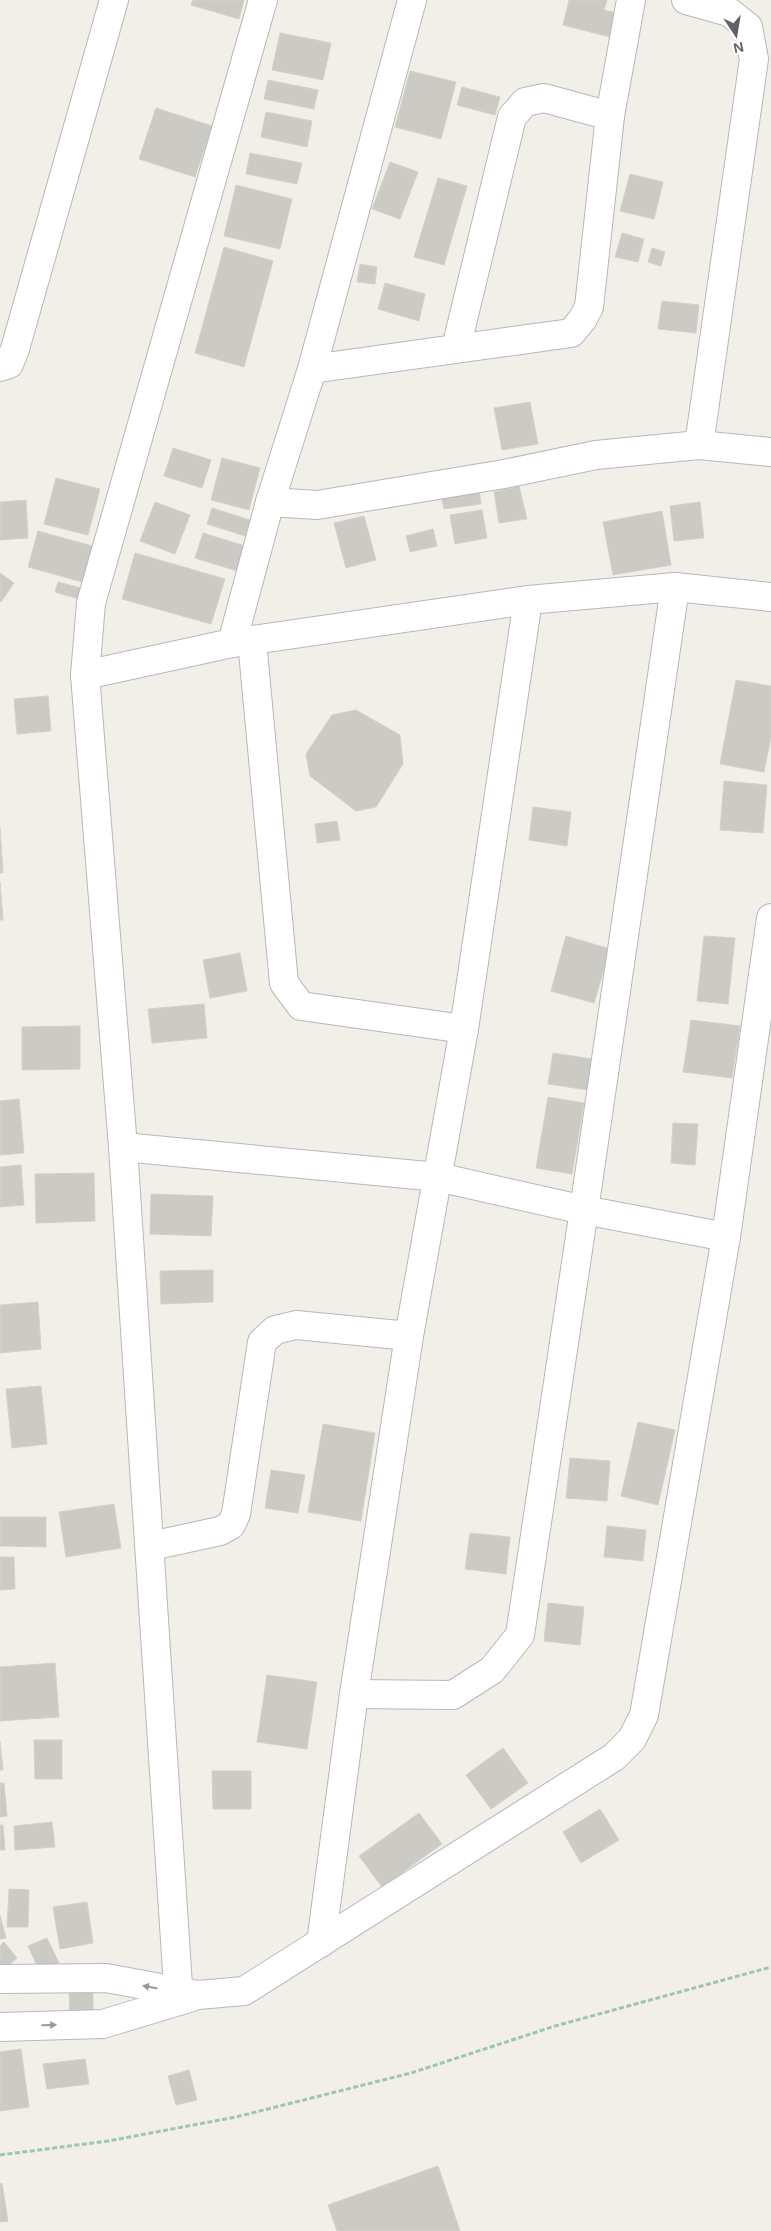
<svg xmlns="http://www.w3.org/2000/svg" width="771" height="2231" viewBox="0 0 771 2231" font-family="Helvetica,sans-serif">
<style>
.building{fill:#cccac5;stroke:#d6d1c6}
.lines{fill:none;stroke-linecap:round;stroke-linejoin:round}
.minor-casing{stroke:#b5b8bc;stroke-width:30}
.path{stroke:#9cc7a9;stroke-width:3;stroke-dasharray:5 2.5;stroke-linecap:butt}
.minor{stroke:#fff;stroke-width:28}
.oneway{fill:#979a9d}
</style>
<rect width="100%" height="100%" fill="#f1efe8"/>
<!-- building -->
<g class="building">
<polygon points="193,0 244,0 239,19 191,5"/>
<polygon points="569,0 607,0 604,10 616,13 610,37 563,25"/>
<polygon points="280,33 331,43 323,80 272,70"/>
<polygon points="410,71 456,82 441,139 395,127"/>
<polygon points="268,80 318,90 314,109 264,99"/>
<polygon points="462,87 500,97 495,115 457,105"/>
<polygon points="156,108 212,126 195,177 139,159"/>
<polygon points="266,112 312,121 307,147 261,137"/>
<polygon points="250,153 302,163 297,184 246,174"/>
<polygon points="390,162 418,172 400,219 372,209"/>
<polygon points="630,174 663,182 654,219 620,211"/>
<polygon points="438,178 467,186 444,265 414,257"/>
<polygon points="236,185 292,199 280,249 224,236"/>
<polygon points="622,233 644,239 638,262 615,257"/>
<polygon points="224,247 273,261 244,367 195,353"/>
<polygon points="652,248 665,252 661,266 648,262"/>
<polygon points="360,264 377,267 375,284 357,282"/>
<polygon points="385,283 425,294 419,321 378,309"/>
<polygon points="662,301 699,305 696,333 658,329"/>
<polygon points="530,402 538,444 502,450 494,408"/>
<polygon points="173,448 211,460 202,488 164,476"/>
<polygon points="222,458 260,468 249,510 211,500"/>
<polygon points="56,478 100,489 88,535 44,524"/>
<polygon points="519,486 527,519 499,523 494,492"/>
<polygon points="479,490 481,504 444,509 441,496"/>
<polygon points="26,500 28,538 0,540 0,502"/>
<polygon points="155,502 190,515 175,554 140,541"/>
<polygon points="700,502 704,538 674,541 670,506"/>
<polygon points="212,508 250,520 245,536 207,524"/>
<polygon points="482,510 487,538 455,544 450,515"/>
<polygon points="662,511 671,565 613,575 603,522"/>
<polygon points="364,516 376,560 346,568 334,523"/>
<polygon points="433,529 437,546 410,552 406,536"/>
<polygon points="38,531 96,547 86,583 28,567"/>
<polygon points="203,533 245,546 237,571 195,558"/>
<polygon points="135,553 225,579 211,624 122,599"/>
<polygon points="0,573 14,583 1,602 0,602"/>
<polygon points="58,582 85,589 82,600 55,592"/>
<polygon points="736,680 771,686 771,737 764,772 720,764"/>
<polygon points="48,696 51,731 17,734 14,699"/>
<polygon points="356,710 400,735 403,764 376,807 356,811 310,776 306,754 332,715"/>
<polygon points="724,781 767,785 763,833 720,830"/>
<polygon points="533,807 571,812 567,846 529,840"/>
<polygon points="337,821 340,840 317,843 315,824"/>
<polygon points="0,827 3,873 0,873"/>
<polygon points="0,882 3,920 0,920"/>
<polygon points="566,936 610,949 594,1003 551,991"/>
<polygon points="704,936 735,938 728,1004 697,1001"/>
<polygon points="240,953 247,991 210,998 203,960"/>
<polygon points="204,1004 207,1038 152,1043 148,1009"/>
<polygon points="691,1020 740,1026 732,1078 683,1072"/>
<polygon points="80,1026 80,1069 22,1070 22,1027"/>
<polygon points="553,1053 592,1059 588,1090 548,1084"/>
<polygon points="548,1097 584,1103 572,1174 536,1168"/>
<polygon points="19,1099 24,1153 0,1155 0,1101"/>
<polygon points="673,1123 698,1124 695,1165 671,1163"/>
<polygon points="21,1165 24,1205 0,1207 0,1167"/>
<polygon points="94,1173 95,1221 36,1223 35,1174"/>
<polygon points="151,1194 213,1196 211,1236 150,1234"/>
<polygon points="213,1270 213,1302 161,1304 160,1271"/>
<polygon points="38,1302 41,1349 0,1353 0,1305"/>
<polygon points="41,1386 47,1444 12,1448 6,1389"/>
<polygon points="638,1422 675,1430 658,1505 621,1496"/>
<polygon points="323,1424 375,1433 361,1521 308,1512"/>
<polygon points="570,1458 610,1461 607,1501 566,1498"/>
<polygon points="271,1470 305,1475 298,1513 265,1508"/>
<polygon points="114,1504 121,1548 66,1557 59,1512"/>
<polygon points="0,1517 46,1517 46,1547 0,1546"/>
<polygon points="607,1526 646,1530 643,1561 604,1557"/>
<polygon points="470,1533 510,1537 506,1574 465,1569"/>
<polygon points="0,1557 14,1557 15,1589 0,1590"/>
<polygon points="548,1603 584,1607 580,1645 544,1641"/>
<polygon points="55,1663 59,1717 0,1721 0,1667"/>
<polygon points="267,1675 317,1682 307,1749 257,1742"/>
<polygon points="34,1740 62,1740 62,1779 35,1779"/>
<polygon points="0,1741 3,1770 0,1770"/>
<polygon points="503,1748 528,1783 491,1809 466,1775"/>
<polygon points="212,1771 251,1771 251,1809 213,1809"/>
<polygon points="0,1783 4,1783 7,1816 0,1817"/>
<polygon points="600,1809 619,1840 581,1863 563,1832"/>
<polygon points="419,1813 442,1844 382,1887 359,1856"/>
<polygon points="52,1822 55,1847 15,1850 14,1826"/>
<polygon points="0,1825 3,1825 5,1850 0,1850"/>
<polygon points="9,1889 29,1890 28,1927 7,1927"/>
<polygon points="87,1902 93,1943 60,1949 53,1907"/>
<polygon points="0,1915 6,1938 0,1939"/>
<polygon points="47,1938 59,1963 40,1972 28,1946"/>
<polygon points="4,1942 17,1958 0,1973 0,1946"/>
<polygon points="93,1991 93,2015 70,2015 69,1992"/>
<polygon points="21,2049 29,2107 0,2111 0,2052"/>
<polygon points="85,2059 89,2084 47,2089 43,2064"/>
<polygon points="189,2070 197,2100 176,2105 168,2076"/>
<polygon points="438,2166 460,2231 337,2231 328,2205"/>
<polygon points="2,2183 8,2221 0,2222 0,2184"/>
</g>
<g class="lines">
<!-- minor casing -->
<g class="minor-casing">
<g id="minor">
<polyline points="686,0 729,12 748,27 754,59 699,445"/>
<polyline points="456,348 512,117 525,102 544,98 610,116"/>
<polyline points="0,367 9,364 15,349 114,0"/>
<polyline points="312,369 571,333 582,320 589,307 610,116 631,0"/>
<polyline points="270,502 317,505 504,474 596,455 699,445 771,452"/>
<polyline points="252,641 284,983 301,1006 464,1029"/>
<polyline points="232,643 270,502 312,369 412,0"/>
<polyline points="85,675 232,643 528,600 675,587 771,597"/>
<polyline points="123,1147 438,1177 584,1210 726,1237"/>
<polyline points="151,1546 220,1531 231,1525 236,1514 262,1342 275,1330 296,1325 409,1336"/>
<polyline points="354,1694 453,1695 492,1670 520,1635 584,1210 675,587"/>
<polyline points="321,1943 354,1694 409,1336 464,1029 528,600"/>
<polyline points="0,1979 106,1978 198,1995 244,1991 614,1757 632,1739 644,1715 726,1237 771,918"/>
<polyline points="179,2001 123,1147 85,675 91,603 263,0"/>
<polyline points="0,2027 103,2024 192,1997"/>
</g>
</g>
<!-- path -->
<polyline class="path" points="0,2155 108,2141 236,2117 411,2073 555,2026 771,1967"/>
<!-- minor -->
<use href="#minor" class="minor"/>
</g>
<!-- one-way arrows -->
<defs><path id="oneway-solid" d="M-6-.8H1V-3.2L6.5 0L1 3.2V.8H-6Z" transform="scale(1.25)"/></defs>
<g class="oneway">
<use href="#oneway-solid" transform="translate(150 1987) rotate(-169)"/>
<use href="#oneway-solid" transform="translate(49 2025) rotate(-1)"/>
</g>
<!-- north arrow -->
<g transform="translate(736 35) rotate(168)" stroke="#ffffff" stroke-width="4" paint-order="stroke">
<path d="M0-4L9 19L0 12L-9 19Z" fill="#5f6368"/>
<text y="-8" font-size="14" font-weight="bold" text-anchor="middle" fill="#5f6368">N</text>
</g>
</svg>
